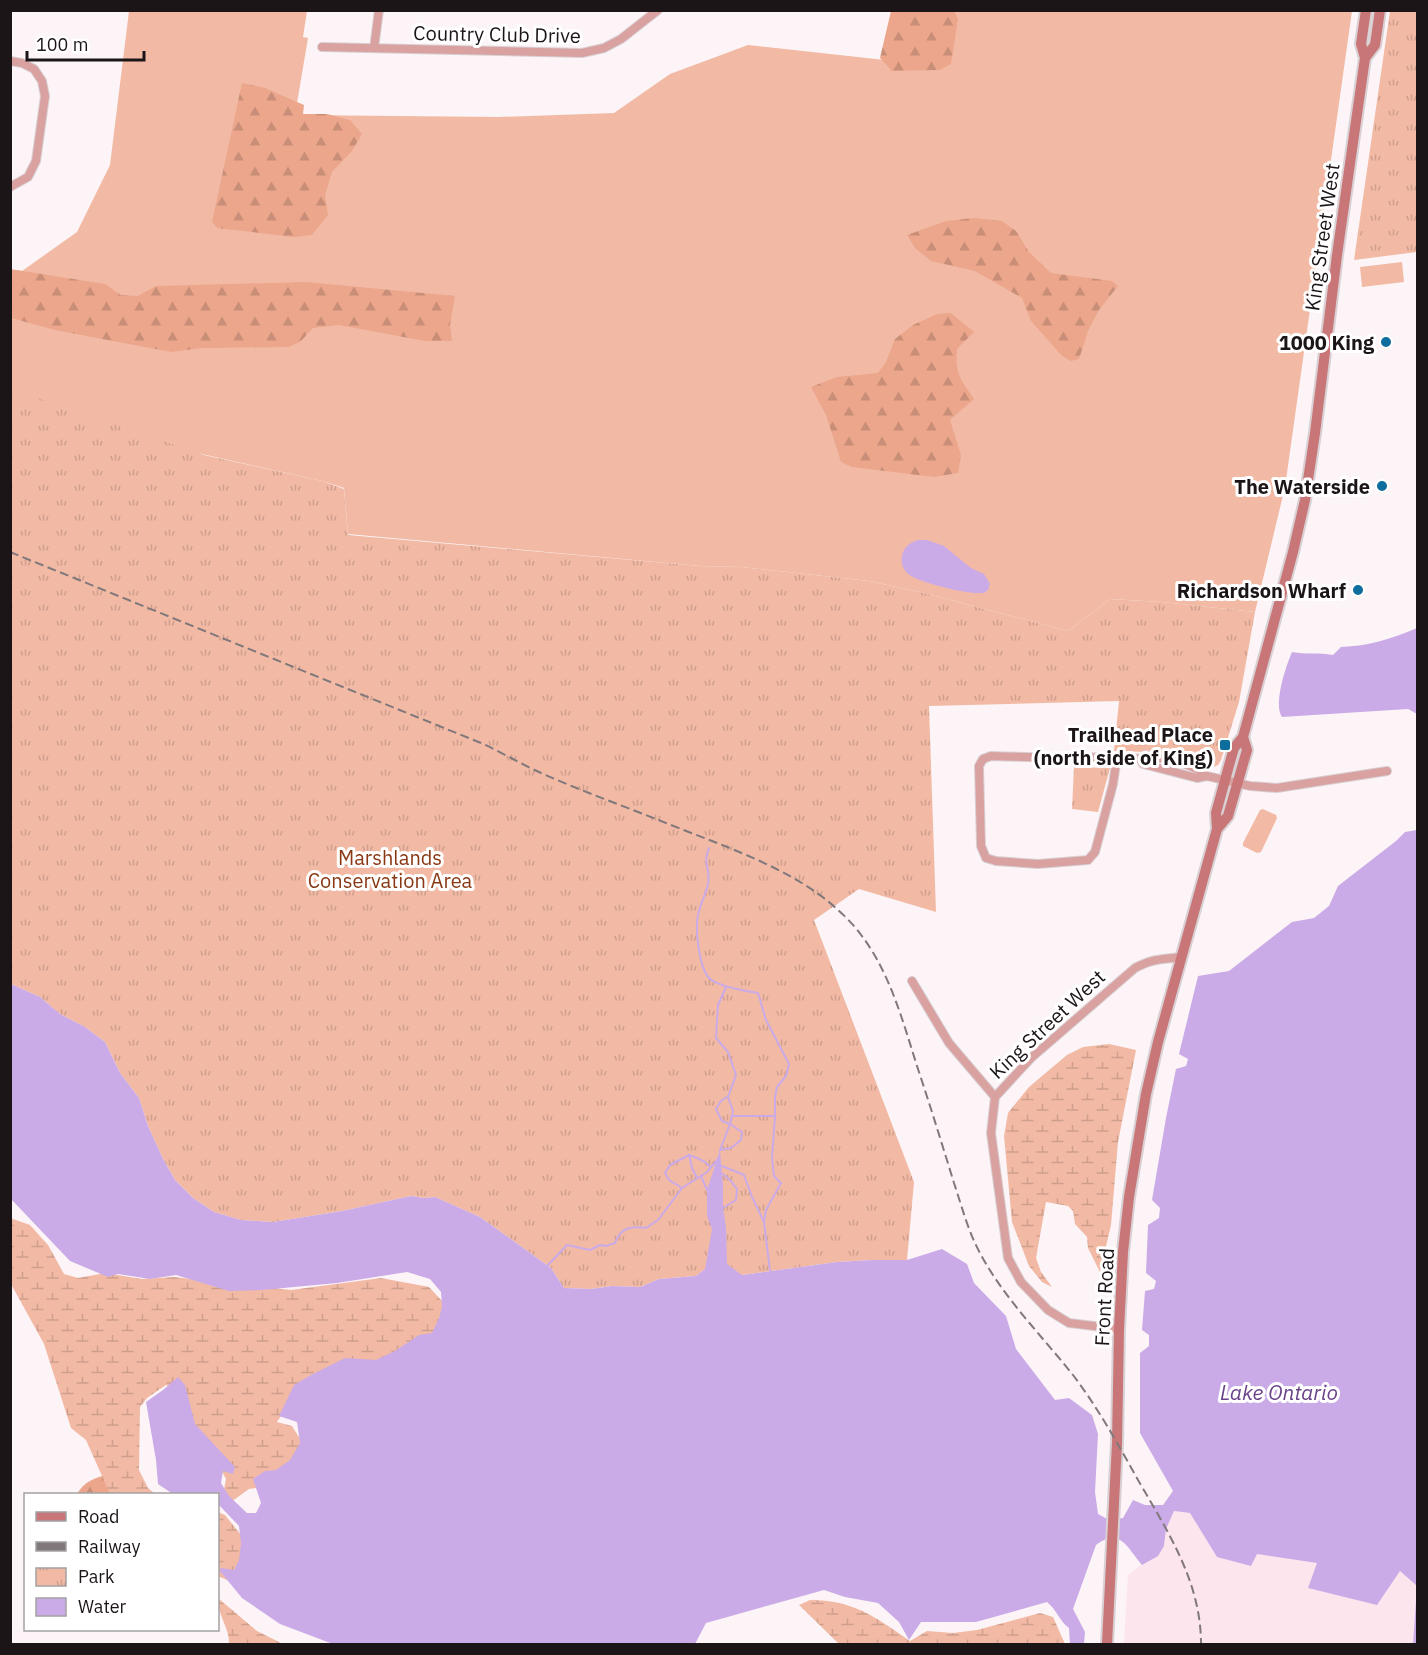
<svg xmlns="http://www.w3.org/2000/svg" width="1428" height="1655" viewBox="0 0 1428 1655" font-family="'IBM Plex Sans',sans-serif">
<style>
.built{fill:#fde5ed}
.green{fill:#f2baa5}
.forest{fill:url(#forest-firs)}
.wetland{fill:url(#wetland-marsh)}
.park{fill:url(#park-tufts)}
.water{fill:#caabe7}
.lines{fill:none;stroke-linecap:round;stroke-linejoin:round}
.stream{stroke:#caabe7;stroke-width:2}
.street-casing{stroke:#d8d0d3;stroke-width:10}
.secondary-casing{stroke:#d8d0d3;stroke-width:14}
.street{stroke:#daa1a1;stroke-width:8}
.secondary{stroke:#c87678;stroke-width:10}
.rail{stroke:#80787b;stroke-width:2;stroke-dasharray:9 4.5;stroke-linecap:butt}
.poi-dot{fill:#0d6d9c;stroke:#fff;stroke-width:2}
.labels{text-anchor:middle;dominant-baseline:central;stroke-width:6;stroke-linejoin:round;paint-order:stroke}
.street-label{font-size:20px;fill:#1c1517;stroke:#fff}
.poi-label{font-size:20px;font-weight:bold;fill:#1c1517;stroke:#fff;text-anchor:end}
.park-label{font-size:20px;fill:#893813;stroke:#fff}
.water-label{font-size:21px;font-style:italic;fill:#6a428a;stroke:#fff}
</style>
<defs>
<pattern id="forest-firs" width="22" height="20" patternUnits="userSpaceOnUse" patternTransform="scale(1.5)"><rect width="22" height="20" fill="#eba68b"/><path d="M5 1l3.5 6h-7zM16 11l3.5 6h-7z" fill="#c98e77"/></pattern>
<pattern id="wetland-marsh" width="20" height="14" patternUnits="userSpaceOnUse" patternTransform="scale(1.5)"><rect width="20" height="14" fill="#f2baa5"/><path d="M1 5h8M5 5V1M11 12h8M15 12V8" fill="none" stroke="#cf9f8d"/></pattern>
<pattern id="park-tufts" width="24" height="20" patternUnits="userSpaceOnUse" patternTransform="scale(1.5)"><rect width="24" height="20" fill="#f2baa5"/><path d="M3 7l-1-3M5 7V3M7 7l1-3M15 17l-1-3M17 17v-4M19 17l1-3" fill="none" stroke="#cf9f8d"/></pattern>
</defs>
<rect width="100%" height="100%" fill="#fcf4f7"/>
<!-- built -->
<polygon class="built" points="1174,1511 1190,1513 1217,1557 1257,1554 1318,1563 1308,1588 1399,1570 1417,1586 1413,1644 1124,1644 1128,1575 1164,1546 1166,1529"/>
<!-- green -->
<g class="green">
<polygon points="129,11 307,11 303,37 308,38 295,115 499,117 614,113 670,74 748,45 894,61 900,11 1352,11 1285,487 1255,612 1162,602 1110,599 1068,631 924,593 869,581 741,567 700,566 348,534 344,488 322,481 11,411 11,270 22,271 77,232 110,165"/>
<polygon points="1402,262 1404,282 1362,287 1360,267"/>
<polygon points="1263,809 1276,815 1277,818 1261,852 1257,853 1243,846 1243,843 1260,810"/>
</g>
<!-- forest -->
<g class="forest">
<polygon points="891,11 954,11 958,19 951,64 940,70 892,71 880,58"/>
<polygon points="242,83 265,88 304,105 303,114 327,114 350,120 362,134 352,151 332,172 325,195 328,215 312,235 294,237 217,228 212,222"/>
<polygon points="974,218 1002,221 1016,231 1029,252 1051,273 1112,281 1118,286 1099,310 1088,331 1079,359 1071,361 1062,356 1031,321 1022,298 975,271 931,261 915,248 907,235 946,221"/>
<polygon points="10,269 105,284 121,295 138,296 156,286 306,282 455,296 450,325 452,341 425,341 339,325 313,328 300,342 288,347 202,348 171,352 55,330 11,318"/>
<path d="M951 313 974 332 957 349C955 374 960 378 974 399L950 420 961 455 958 473 934 477 852 467 841 462 826 415 811 387 837 377 878 373 886 362 895 339 913 325 937 314Z"/>
<path d="M106 1475 110 1494H77C83 1483 93 1478 106 1475Z"/>
</g>
<!-- wetland -->
<g class="wetland">
<polygon points="1109,1044 1136,1050 1118,1142 1111,1225 1100,1272 1088,1248 1087,1237 1075,1224 1073,1211 1068,1206 1046,1202 1036,1258 1041,1272 1052,1287 1042,1282 1029,1266 1012,1222 1004,1136 1008,1113 1029,1087 1067,1055 1083,1047"/>
<polygon points="10,1218 30,1225 48,1245 64,1274 78,1278 105,1273 142,1279 174,1277 291,1290 381,1278 429,1287 456,1316 519,1324 373,1372 303,1383 277,1422 292,1426 302,1442 276,1485 249,1489 231,1502 222,1500 226,1479 216,1460 204,1456 176,1390 166,1385 147,1398 140,1407 139,1470 148,1488 155,1494 110,1494 86,1440 71,1428 44,1344 11,1284"/>
<polygon points="218,1512 225,1515 245,1540 240,1575 229,1581 218,1576"/>
<path d="M218 1598 257 1631 283 1644H229C230 1628 217 1615 218 1598Z"/>
<path d="M810 1600C854 1600 875 1617 910 1641L927 1631 953 1633 977 1630 1040 1613 1053 1617 1065 1644H839L799 1605Z"/>
</g>
<!-- park -->
<g class="park">
<polygon points="1390,11 1417,11 1417,252 1354,260"/>
<polygon points="11,390 17,391 204,455 322,481 344,489 348,535 700,566 741,567 869,581 924,593 1068,631 1110,599 1162,602 1255,612 1239,702 1221,760 1218,765 1211,768 1182,760 1180,755 1171,753 1167,756 1146,752 1114,751 1119,701 929,706 936,912 859,889 814,920 914,1182 907,1260 871,1260 837,1262 742,1275 705,1269 696,1276 659,1279 640,1287 612,1286 591,1289 564,1288 551,1268 480,1217 435,1197 424,1198 411,1196 342,1211 273,1222 241,1220 214,1212 193,1198 175,1180 163,1159 148,1126 139,1098 120,1073 105,1042 85,1027 60,1014 40,997 11,984"/>
<polygon points="1074,767 1110,768 1098,812 1072,809"/>
</g>
<!-- water -->
<g class="water">
<path d="M918 540H927L944 546 971 568 984 574 990 584 988 590C984 593 985 593 980 593 965 594 923 583 911 576 904 572 900 563 902 556 904 547 909 543 918 540Z"/>
<path d="M1417 628V714L1408 709 1282 717C1273 704 1286 666 1292 652 1306 655 1319 652 1333 655L1341 647C1369 646 1391 639 1417 628Z"/>
<path d="M1417 830V1644H1413L1417 1586 1400 1571 1377 1605 1308 1588 1317 1563 1257 1554 1251 1566 1217 1557 1190 1513 1174 1511 1166 1529 1164 1546 1158 1556 1142 1565C1127 1548 1121 1527 1096 1545L1073 1609 1085 1632 1084 1644H1070L1069 1628C1060 1622 1057 1610 1047 1602L976 1622H921L909 1640 899 1622 878 1603 845 1597 824 1590 706 1623 695 1644H333L280 1624 242 1598 219 1570 222 1568 234 1570 239 1560 241 1544 239 1526 218 1504V1494H173L158 1484 156 1460 146 1402 163 1390 178 1377 185 1385 195 1424 235 1467 233 1474 223 1471 221 1483 229 1496 247 1513H256L261 1503 253 1479 265 1471 276 1470 290 1460 300 1443 297 1422 279 1416 294 1385 311 1375 345 1358 376 1360 395 1351 419 1335 432 1333 439 1318 442 1307 441 1292 430 1279 407 1272 337 1283 262 1290 229 1291 176 1275 150 1279 118 1274 108 1277 70 1261 11 1199V984L40 997 60 1014 85 1027 105 1042 120 1073 139 1098 148 1126 163 1159 175 1180 193 1198 214 1212 241 1220 273 1222 342 1211 411 1196 424 1198 435 1197 480 1217 551 1268 564 1288 591 1289 612 1286 640 1287 659 1279 696 1276 705 1269 712 1229 707 1216V1190L720 1150 723 1186V1208L726 1227 727 1264 742 1275 837 1262 871 1260H907L942 1249 967 1264 974 1283 1006 1316 1016 1349 1055 1400 1069 1398 1092 1415 1098 1434 1095 1492 1098 1514 1109 1520 1123 1518 1133 1500 1145 1505H1163L1173 1491 1140 1433V1353L1149 1346V1335L1142 1330 1145 1291 1154 1289 1156 1281 1146 1273 1148 1225 1159 1218 1160 1208 1152 1200 1166 1118 1176 1069 1186 1066 1188 1059 1179 1054 1198 976 1229 971 1292 922 1314 918 1329 906 1338 886 1396 841 1405 832Z"/>
</g>
<g class="lines">
<!-- stream -->
<g class="stream">
<path d="M709 848C702 865 711 868 708 884 706 894 700 904 698 915 695 929 699 967 709 978 718 987 746 991 758 993L766 1020 789 1064 786 1076 777 1087 775 1097V1116L772 1158 774 1176 781 1183 766 1210 764 1222"/>
<polyline points="733,1116 775,1116"/>
<polyline points="720,1150 730,1124 733,1111 728,1097 736,1075 728,1052 716,1038 718,1005 726,987"/>
<polyline points="720,1150 731,1148 741,1140 742,1132 730,1124 722,1121 716,1109 721,1101 727,1097"/>
<polyline points="689,1155 692,1168 697,1178"/>
<polyline points="722,1166 744,1175 752,1197 764,1222 770,1271"/>
<polyline points="701,1176 707,1190"/>
<path d="M682 1188 669 1180 665 1173 670 1165 689 1155C696 1158 706 1160 710 1167"/>
<polyline points="723,1208 736,1200 737,1189 731,1181 723,1174"/>
<path d="M547 1266 567 1245 590 1250 600 1245 606 1246 615 1243C621 1227 631 1226 646 1228L658 1220 682 1188 707 1172 718 1159"/>
</g>
<!-- street casing -->
<g class="street-casing">
<g id="street">
<polyline points="322,47 582,53 604,48 621,39 658,10"/>
<polyline points="374,48 379,10"/>
<polyline points="10,61 22,63 34,69 42,81 45,96 36,161 28,177 10,187"/>
<path d="M1117 757 1113 784 1095 852 1088 860 1038 864 996 861 986 858 981 846 979 766 983 759 991 756C1020 757 1050 758 1079 758 1099 758 1120 754 1140 759L1143 764 1197 778 1207 776 1250 786 1277 788 1387 771"/>
<path d="M1140 759 1146 755C1167 760 1191 762 1207 776"/>
<polyline points="912,981 949,1043 995,1097"/>
<path d="M1119 1329 1069 1323 1048 1310 1021 1282 1008 1258 991 1133 995 1097 1031 1058 1135 968C1154 958 1161 960 1181 957"/>
</g>
</g>
<!-- secondary casing -->
<g class="secondary-casing">
<g id="secondary">
<polyline points="1365,58 1375,45 1380,10"/>
<polyline points="1217,829 1228,816 1247,750 1243,737"/>
<polyline points="1107,1644 1117,1443 1119,1329 1123,1252 1129,1197 1146,1094 1158,1042 1217,829 1216,813 1230,762 1234,748 1243,737 1293,552 1305,500 1315,433 1337,255 1365,58 1361,44 1366,10"/>
</g>
</g>
<!-- street -->
<use href="#street" class="street"/>
<!-- secondary -->
<use href="#secondary" class="secondary"/>
<!-- rail -->
<path class="rail" d="M10 552 481 743C501 752 521 764 541 773 579 790 618 804 656 819 714 843 790 866 837 909 884 950 899 1009 917 1066 930 1105 942 1144 954 1183 962 1207 968 1231 980 1253 1003 1297 1042 1336 1073 1375 1098 1408 1118 1444 1138 1480 1168 1532 1201 1582 1201 1644"/>
</g>
<!-- markers -->
<g class="poi-dot">
<circle cx="1386" cy="342" r="6"/>
<circle cx="1382" cy="486" r="6"/>
<circle cx="1358" cy="590" r="6"/>
<rect x="1219" y="739" width="12" height="12" rx="3"/>
</g>
<g class="labels">
<!-- street labels -->
<g class="street-label">
<text transform="translate(497 34) rotate(1)">Country Club Drive</text>
<text transform="translate(1322 237) rotate(-82)">King Street West</text>
<text transform="translate(1047 1024) rotate(-43)">King Street West</text>
<text transform="translate(1104 1297) rotate(-87)">Front Road</text>
</g>
<!-- poi labels -->
<g class="poi-label">
<text x="1374" y="342">1000 King</text>
<text x="1370" y="486">The Waterside</text>
<text x="1346" y="590">Richardson Wharf</text>
<text x="1213" y="734">Trailhead Place<tspan x="1213" dy="23">(north side of King)</tspan></text>
</g>
<!-- park labels -->
<g class="park-label">
<text x="390" y="857">Marshlands<tspan x="390" dy="23">Conservation Area</tspan></text>
</g>
<!-- water labels -->
<g class="water-label">
<text x="1279" y="1392">Lake Ontario</text>
</g>
</g>
<!-- border -->
<rect width="1428" height="1655" fill="none" stroke="#1c1517" stroke-width="24"/>
<!-- legend -->
<rect x="24" y="1493" width="195" height="138" fill="#ffffff" stroke="#a4a1a2" stroke-width="1.5"/>
<rect x="36" y="1512" width="30" height="9" fill="#c87678" stroke="#a4a1a2" stroke-width="1.5"/>
<text x="78" y="1523" font-size="18" fill="#1c1517">Road</text>
<rect x="36" y="1542" width="30" height="9" fill="#80787b" stroke="#a4a1a2" stroke-width="1.5"/>
<text x="78" y="1553" font-size="18" fill="#1c1517">Railway</text>
<rect x="36" y="1568" width="30" height="18" fill="url(#park-tufts)" stroke="#a4a1a2" stroke-width="1.5"/>
<text x="78" y="1583" font-size="18" fill="#1c1517">Park</text>
<rect x="36" y="1598" width="30" height="18" fill="#caabe7" stroke="#a4a1a2" stroke-width="1.5"/>
<text x="78" y="1613" font-size="18" fill="#1c1517">Water</text>
<!-- scale -->
<path d="M27 51v9h117v-9" fill="none" stroke="#1c1517" stroke-width="3"/>
<text x="36" y="51" font-size="18" fill="#1c1517" stroke="#ffffff" stroke-width="4.5" paint-order="stroke">100 m</text>
</svg>
